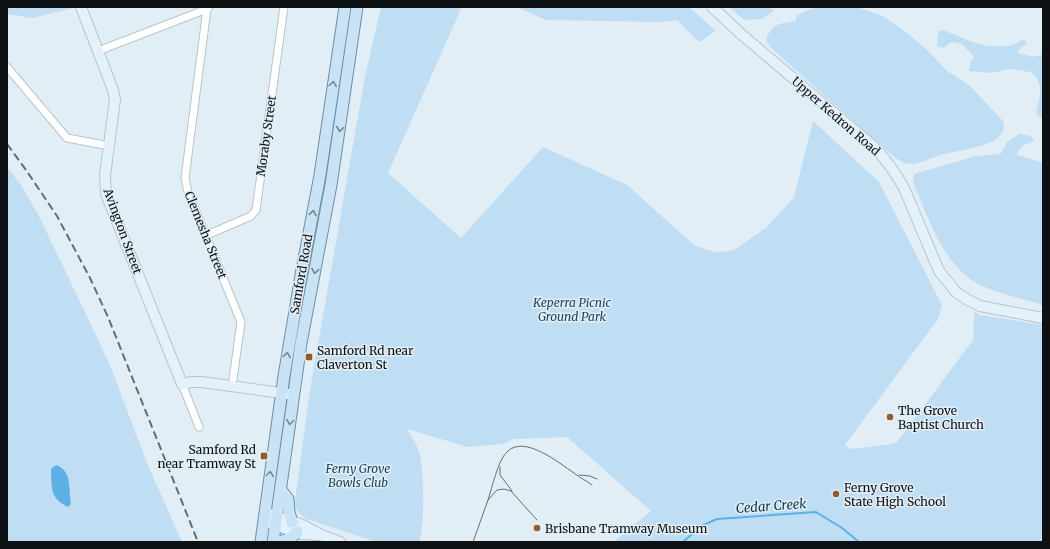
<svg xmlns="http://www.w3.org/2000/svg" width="1050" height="549" viewBox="0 0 1050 549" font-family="Merriweather,serif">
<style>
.green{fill:#c0def3}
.water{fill:#5bb1e6}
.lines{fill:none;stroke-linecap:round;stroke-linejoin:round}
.stream{stroke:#5bb1e6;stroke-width:2}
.street-casing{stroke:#b8c4cc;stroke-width:9}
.secondary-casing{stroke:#b8c4cc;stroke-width:12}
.primary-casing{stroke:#6e8ea3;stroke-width:13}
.street{stroke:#fff;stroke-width:7}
.secondary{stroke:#e3f1fa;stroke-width:10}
.primary{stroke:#c8e3f6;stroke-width:11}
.tram{stroke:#656d72;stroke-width:1}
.rail{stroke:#656d72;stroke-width:2;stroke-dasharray:8 4;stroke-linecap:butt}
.oneway{stroke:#748490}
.poi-dot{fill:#9a5b23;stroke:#e2eef6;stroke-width:1.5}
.labels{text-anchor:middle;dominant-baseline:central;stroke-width:3;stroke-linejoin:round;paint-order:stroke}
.street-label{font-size:12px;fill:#0d1114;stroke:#e2eef6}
.park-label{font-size:12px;font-style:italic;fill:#1d4259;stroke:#e2eef6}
.poi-label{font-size:12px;fill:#0d1114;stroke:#e2eef6;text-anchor:start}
.water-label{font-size:13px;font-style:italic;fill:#12374d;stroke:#e2eef6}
</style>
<rect width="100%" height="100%" fill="#e2eef6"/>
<!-- green -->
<g class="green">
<polygon points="7,7 73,7 73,8 32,18 7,14"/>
<path d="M381 7H462L388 173 461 238 543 147 627 185 694 245 714 252H722L734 250 767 227 794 197 813 121 879 182 942 305 938 319 845 445 851 449 891 444 897 442 973 340 974 312 980 315 1043 325V542H613L651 511 567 437 514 439 503 444 468 447 407 429C412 437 418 446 420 456 424 472 425 528 419 542H376L307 519C300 514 295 511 295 501L309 396 365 76Z"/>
<polygon points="516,7 689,7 716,31 699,42 677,20 660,22 546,20"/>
<polygon points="729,7 766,7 775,10 762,19 744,20"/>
<path d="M817 7H857L883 16 903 30 927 50 947 71 969 85 1003 121C1005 129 1003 134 996 139 984 148 955 151 940 155 932 158 918 164 911 164 901 164 894 156 887 151L771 48 766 40C772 23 779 24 795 21L797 15Z"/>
<path d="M943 30 975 43 989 46H1011L1024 39 1027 44 1018 50V53C1026 55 1035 59 1043 54V119L1036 114 1040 94V87L1036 77 1030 72 1010 69 990 73 969 71 971 61 974 57 962 44 952 42 943 48 937 46 938 33 939 31Z"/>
<path d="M1019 134 1031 136 1034 141 1022 146 1016 155 1022 156 1043 163V305C1024 299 1003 295 985 287 945 272 928 217 913 182L914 174 976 156 1000 154 1007 142Z"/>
<polygon points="7,167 21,185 39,216 93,329 110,365 147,463 182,542 7,542"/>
</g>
<!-- water -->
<path class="water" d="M56 465C73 471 68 489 71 504L68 507C49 498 52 487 51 469Z"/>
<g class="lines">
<!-- stream -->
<polyline class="stream" points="683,542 701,526 717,519 816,512 842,528 859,542"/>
<!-- street casing -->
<g class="street-casing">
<g id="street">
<polyline points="207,9 185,178 188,192 241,322 232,386"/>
<polyline points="98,51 207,9 209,7"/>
<polyline points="7,67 67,138 110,146"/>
<polyline points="207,235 251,216 256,210 284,7"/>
<polyline points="182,384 199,427"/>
</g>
</g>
<!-- secondary casing -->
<g class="secondary-casing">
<g id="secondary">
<polyline points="81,7 113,90 115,100 105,175 106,194 182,384 192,382 202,382 288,394"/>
<path d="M712 7 741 34 872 145C885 158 895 172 904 188L939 271 956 292 968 300 980 306 1043 318"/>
<polyline points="270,514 303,525 321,535 340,542"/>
<polyline points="269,523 302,534 317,535"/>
</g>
</g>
<!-- primary casing -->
<g class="primary-casing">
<g id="primary">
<polyline points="281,490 288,499 289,512 292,522"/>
<polyline points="261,542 284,376 301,275 320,175 345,7"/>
<polyline points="273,542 301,343 331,185 357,7"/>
<polyline points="280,542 291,538 297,532"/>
</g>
</g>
<!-- street -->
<use href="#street" class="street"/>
<!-- secondary -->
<use href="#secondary" class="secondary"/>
<!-- primary -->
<use href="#primary" class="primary"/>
<!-- tram -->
<g class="tram">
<polyline points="500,467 500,475 512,491"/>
<polyline points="579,475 590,476 597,479"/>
<path d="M488 500C492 488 498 460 507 452 524 434 559 463 574 473 580 478 587 481 592 485"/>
<polyline points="473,542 488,500 497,490 504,489 511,491 537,520"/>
</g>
<!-- rail -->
<polyline class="rail" points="7,144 26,170 57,216 90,278 108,317 198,542"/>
</g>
<!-- one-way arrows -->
<defs><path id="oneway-chevron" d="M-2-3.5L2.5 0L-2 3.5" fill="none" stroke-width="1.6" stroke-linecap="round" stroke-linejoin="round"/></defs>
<g class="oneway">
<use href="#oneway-chevron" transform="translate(333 84) rotate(-82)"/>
<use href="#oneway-chevron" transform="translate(340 129) rotate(98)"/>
<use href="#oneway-chevron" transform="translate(313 213) rotate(-79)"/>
<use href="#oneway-chevron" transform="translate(315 271) rotate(101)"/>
<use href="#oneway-chevron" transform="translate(287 355) rotate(-81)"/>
<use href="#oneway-chevron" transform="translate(290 422) rotate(98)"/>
<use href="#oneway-chevron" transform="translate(270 474) rotate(-82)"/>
</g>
<!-- markers -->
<g class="poi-dot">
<rect x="305" y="353" width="8" height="8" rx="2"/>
<circle cx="890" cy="417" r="4"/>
<rect x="260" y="452" width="8" height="8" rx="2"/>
<circle cx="836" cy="494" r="4"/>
<circle cx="537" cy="528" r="4"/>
</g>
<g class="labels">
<!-- street labels -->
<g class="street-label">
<text transform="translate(836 116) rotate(41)">Upper Kedron Road</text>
<text transform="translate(266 136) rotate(-82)">Moraby Street</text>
<text transform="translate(123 231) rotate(70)">Avington Street</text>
<text transform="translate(206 235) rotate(68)">Clemesha Street</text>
<text transform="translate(301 274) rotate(-80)">Samford Road</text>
</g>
<!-- park labels -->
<g class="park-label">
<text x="572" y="302">Keperra Picnic<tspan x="572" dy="14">Ground Park</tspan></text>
<text x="358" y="468">Ferny Grove<tspan x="358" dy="14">Bowls Club</tspan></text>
</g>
<!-- poi labels -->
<g class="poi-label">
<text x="317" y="350">Samford Rd near<tspan x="317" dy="14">Claverton St</tspan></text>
<text x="898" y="410">The Grove<tspan x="898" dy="14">Baptist Church</tspan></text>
<text x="256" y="449" text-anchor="end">Samford Rd<tspan x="256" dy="14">near Tramway St</tspan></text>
<text x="844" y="487">Ferny Grove<tspan x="844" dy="14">State High School</tspan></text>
<text x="545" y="528">Brisbane Tramway Museum</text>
</g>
<!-- water labels -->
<g class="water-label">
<text transform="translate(771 506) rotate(-4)">Cedar Creek</text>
</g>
</g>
<!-- border -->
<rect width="1050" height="549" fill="none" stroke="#0d1114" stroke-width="16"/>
</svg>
